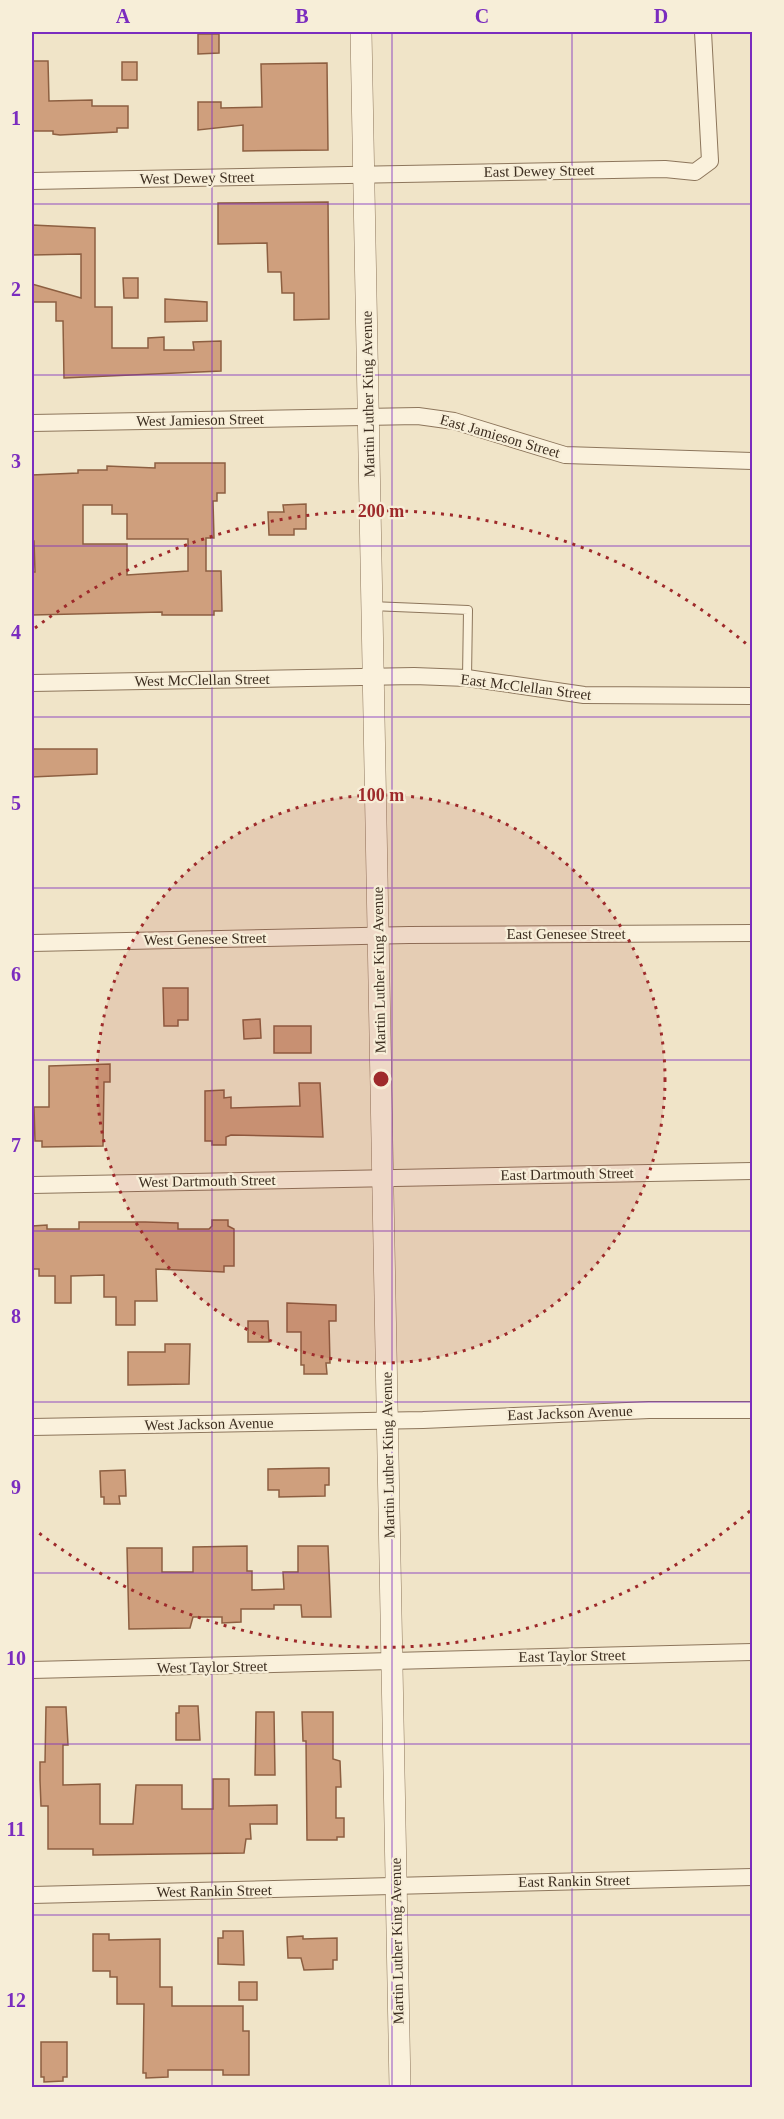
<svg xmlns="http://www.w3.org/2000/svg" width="784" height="2119" viewBox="0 0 784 2119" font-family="'Times New Roman',serif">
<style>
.building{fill:#cf9f7d;stroke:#8d5f41;stroke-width:1.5;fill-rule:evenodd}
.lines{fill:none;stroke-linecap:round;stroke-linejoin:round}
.service-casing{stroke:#8d765c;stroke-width:10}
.minor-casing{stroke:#8d765c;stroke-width:18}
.tertiary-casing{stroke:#8d765c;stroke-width:22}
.service{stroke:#faf1dc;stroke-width:8}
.minor{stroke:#faf1dc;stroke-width:16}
.tertiary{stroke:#faf1dc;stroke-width:21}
.grid{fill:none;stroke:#7b2cbf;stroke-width:1.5;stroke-opacity:0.55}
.ring{fill:none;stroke:#9e2a2b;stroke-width:3;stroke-dasharray:3 6}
.labels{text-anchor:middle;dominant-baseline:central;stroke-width:4.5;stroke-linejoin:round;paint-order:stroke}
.street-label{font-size:15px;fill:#3d2e20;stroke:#f7eed8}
.centre{fill:#9e2a2b;stroke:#f7eed8;stroke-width:3}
.ring-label{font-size:18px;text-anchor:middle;font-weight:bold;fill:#9e2a2b;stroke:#f7eed8;stroke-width:4.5;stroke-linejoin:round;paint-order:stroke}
.neatline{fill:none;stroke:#7b2cbf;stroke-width:2}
.grid-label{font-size:20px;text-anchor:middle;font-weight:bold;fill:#7b2cbf}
</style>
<rect width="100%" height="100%" fill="#f0e4c8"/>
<!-- building -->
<g class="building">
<polygon points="198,34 219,34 219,53 198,54"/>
<polygon points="32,61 48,61 49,101 92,100 92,106 128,106 128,128 117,128 117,132 60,135 53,134 53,131 32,131"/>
<rect x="122" y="62" width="15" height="18"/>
<polygon points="327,63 328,150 243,151 243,125 198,130 198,102 221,102 221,108 262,107 261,64"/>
<polygon points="328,202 329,319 294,320 294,293 282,293 281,272 268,272 267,243 218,244 218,203"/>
<polygon points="32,225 95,228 95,307 112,307 112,348 148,348 148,338 164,337 164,350 194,350 193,342 221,341 221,371 64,378 63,321 56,321 56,302 32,302 32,284 81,298 81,254 32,255"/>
<polygon points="123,278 138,278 138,298 124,298"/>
<polygon points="165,299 207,302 207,321 165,322"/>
<path d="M155 463H225V493H217V501H213L214 538H206V571H221L222 611H214V615H162V612L32 615V572H35L34 541H32V475L78 473V470H107V466L155 468ZM83 505H112V514H127V539H188V571L127 575V544H83Z"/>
<polygon points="306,504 306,529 294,529 294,535 269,535 268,512 284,512 283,505"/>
<polygon points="32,749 97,749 97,774 32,777"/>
<polygon points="163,988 188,988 188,1020 178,1020 178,1026 164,1026"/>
<polygon points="260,1019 261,1038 244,1039 243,1020"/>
<rect x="274" y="1026" width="37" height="27"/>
<polygon points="110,1064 110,1082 104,1082 103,1146 42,1147 42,1141 35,1141 34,1107 49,1107 49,1066"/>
<polygon points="299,1083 320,1083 323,1137 231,1135 226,1137 226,1145 212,1145 212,1141 205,1141 205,1091 224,1090 224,1098 231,1097 231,1108 300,1106"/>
<polygon points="212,1220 228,1220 228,1226 234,1229 234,1266 224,1266 224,1272 156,1269 157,1301 135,1301 135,1325 116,1325 116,1297 104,1297 104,1275 71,1276 71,1303 55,1303 55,1276 39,1276 39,1269 33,1269 32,1226 47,1225 47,1229 79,1229 79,1222 145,1222 178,1223 178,1229 209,1229 212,1226"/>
<polygon points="287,1303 336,1305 336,1321 329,1321 330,1363 326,1363 327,1374 304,1374 304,1365 301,1365 301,1332 287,1332"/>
<polygon points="248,1321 268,1321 269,1342 248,1342"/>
<polygon points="165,1344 190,1344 189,1384 128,1385 128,1352 165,1352"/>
<polygon points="319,1468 329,1468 329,1485 325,1485 325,1496 279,1497 279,1490 268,1490 268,1469"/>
<polygon points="125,1470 126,1496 119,1496 120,1504 104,1504 104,1497 101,1497 100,1471"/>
<polygon points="247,1546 247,1571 252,1571 252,1590 284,1589 283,1572 298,1572 298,1546 328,1546 331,1617 302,1617 301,1605 274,1605 274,1609 241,1609 241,1622 222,1623 222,1617 193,1617 190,1628 129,1629 127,1548 162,1548 162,1572 193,1572 193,1547"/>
<polygon points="179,1706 198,1706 200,1740 176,1740 176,1713 179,1713"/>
<polygon points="46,1707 66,1707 68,1745 63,1745 63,1785 100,1784 100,1824 133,1824 136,1785 182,1785 182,1809 213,1809 213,1779 229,1779 229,1806 277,1805 277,1824 250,1824 251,1839 246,1839 244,1853 93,1855 93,1849 48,1849 48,1806 41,1806 40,1780 40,1762 45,1762"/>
<polygon points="256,1712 274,1712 275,1775 255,1775"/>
<polygon points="302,1712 333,1712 333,1759 340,1761 341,1787 336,1787 336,1818 344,1818 344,1837 337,1837 337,1840 307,1840 306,1741 303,1741"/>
<polygon points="223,1931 243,1931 244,1965 218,1964 218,1938 223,1938"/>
<polygon points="93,1934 109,1934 109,1940 160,1939 160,1987 172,1987 172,2006 243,2006 243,2031 249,2031 249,2075 223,2075 223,2070 168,2070 168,2077 146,2078 146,2073 143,2073 144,2004 117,2004 117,1977 110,1977 110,1971 93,1971"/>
<polygon points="303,1936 303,1939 337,1938 337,1960 333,1960 333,1969 304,1970 301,1958 288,1958 287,1937"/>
<rect x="239" y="1982" width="18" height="18"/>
<polygon points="41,2042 67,2042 67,2077 63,2077 63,2081 44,2082 44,2077 41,2077"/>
</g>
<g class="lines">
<!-- service casing -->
<g class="service-casing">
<polyline id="service" points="371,606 468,610 467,678"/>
</g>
<!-- minor casing -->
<g class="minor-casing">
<g id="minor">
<polyline points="32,181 665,169 695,172 710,161 703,32"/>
<polyline points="32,423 418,416 454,421 565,455 752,461"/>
<polyline points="32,683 414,676 467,678 584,695 752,696"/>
<polyline points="32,943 409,935 752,933"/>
<polyline points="32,1185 752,1171"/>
<polyline points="32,1427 423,1420 649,1410 752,1410"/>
<polyline points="32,1670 752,1652"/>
<polyline points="32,1895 752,1877"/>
</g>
</g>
<!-- tertiary casing -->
<g class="tertiary-casing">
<polyline id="tertiary" points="361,32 400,2088"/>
</g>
<!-- service -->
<use href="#service" class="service"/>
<!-- minor -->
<use href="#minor" class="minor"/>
<!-- tertiary -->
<use href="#tertiary" class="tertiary"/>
</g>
<!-- grid -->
<path class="grid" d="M212 32V2088M392 32V2088M572 32V2088M32 204H752M32 375H752M32 546H752M32 717H752M32 888H752M32 1060H752M32 1231H752M32 1402H752M32 1573H752M32 1744H752M32 1915H752"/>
<!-- distance rings -->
<circle cx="381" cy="1079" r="284" fill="#9e2a2b" fill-opacity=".12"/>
<g class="ring">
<circle cx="381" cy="1079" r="284"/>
<path d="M750 1511A568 568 0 0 1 35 1530M35 628A568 568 0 0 1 750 647"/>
</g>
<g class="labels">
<!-- street labels -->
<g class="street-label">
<text transform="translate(539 171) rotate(-1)">East Dewey Street</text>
<text transform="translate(197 178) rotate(-1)">West Dewey Street</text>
<text transform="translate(368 394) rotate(-91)">Martin Luther King Avenue</text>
<text transform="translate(200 420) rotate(-1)">West Jamieson Street</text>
<text transform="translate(500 436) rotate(16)">East Jamieson Street</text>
<text transform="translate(202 680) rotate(-1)">West McClellan Street</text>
<text transform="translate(526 687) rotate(7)">East McClellan Street</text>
<text x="566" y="934">East Genesee Street</text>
<text transform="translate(205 939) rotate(-1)">West Genesee Street</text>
<text transform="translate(379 970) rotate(-91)">Martin Luther King Avenue</text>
<text transform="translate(567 1174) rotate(-1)">East Dartmouth Street</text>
<text transform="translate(207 1181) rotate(-1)">West Dartmouth Street</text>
<text transform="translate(570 1413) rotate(-2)">East Jackson Avenue</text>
<text transform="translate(209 1424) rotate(-1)">West Jackson Avenue</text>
<text transform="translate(388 1455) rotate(-91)">Martin Luther King Avenue</text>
<text transform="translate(572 1656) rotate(-1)">East Taylor Street</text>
<text transform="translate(212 1667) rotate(-1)">West Taylor Street</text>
<text transform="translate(574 1881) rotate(-1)">East Rankin Street</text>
<text transform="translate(214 1891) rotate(-1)">West Rankin Street</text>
<text transform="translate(397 1941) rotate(-91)">Martin Luther King Avenue</text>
</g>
</g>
<circle cx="381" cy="1079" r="9" class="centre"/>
<g class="ring-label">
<text x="381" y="517">200 m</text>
<text x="381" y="801">100 m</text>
</g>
<!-- border -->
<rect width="784" height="2119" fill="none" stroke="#f7eed8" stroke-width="66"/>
<rect x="33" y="33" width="718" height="2053" class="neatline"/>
<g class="grid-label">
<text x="123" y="23">A</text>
<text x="302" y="23">B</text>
<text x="482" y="23">C</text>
<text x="661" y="23">D</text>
<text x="16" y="125">1</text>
<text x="16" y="296">2</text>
<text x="16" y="468">3</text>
<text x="16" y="639">4</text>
<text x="16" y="810">5</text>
<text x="16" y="981">6</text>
<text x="16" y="1152">7</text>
<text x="16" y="1323">8</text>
<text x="16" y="1494">9</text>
<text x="16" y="1665">10</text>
<text x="16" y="1836">11</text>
<text x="16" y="2007">12</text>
</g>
</svg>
